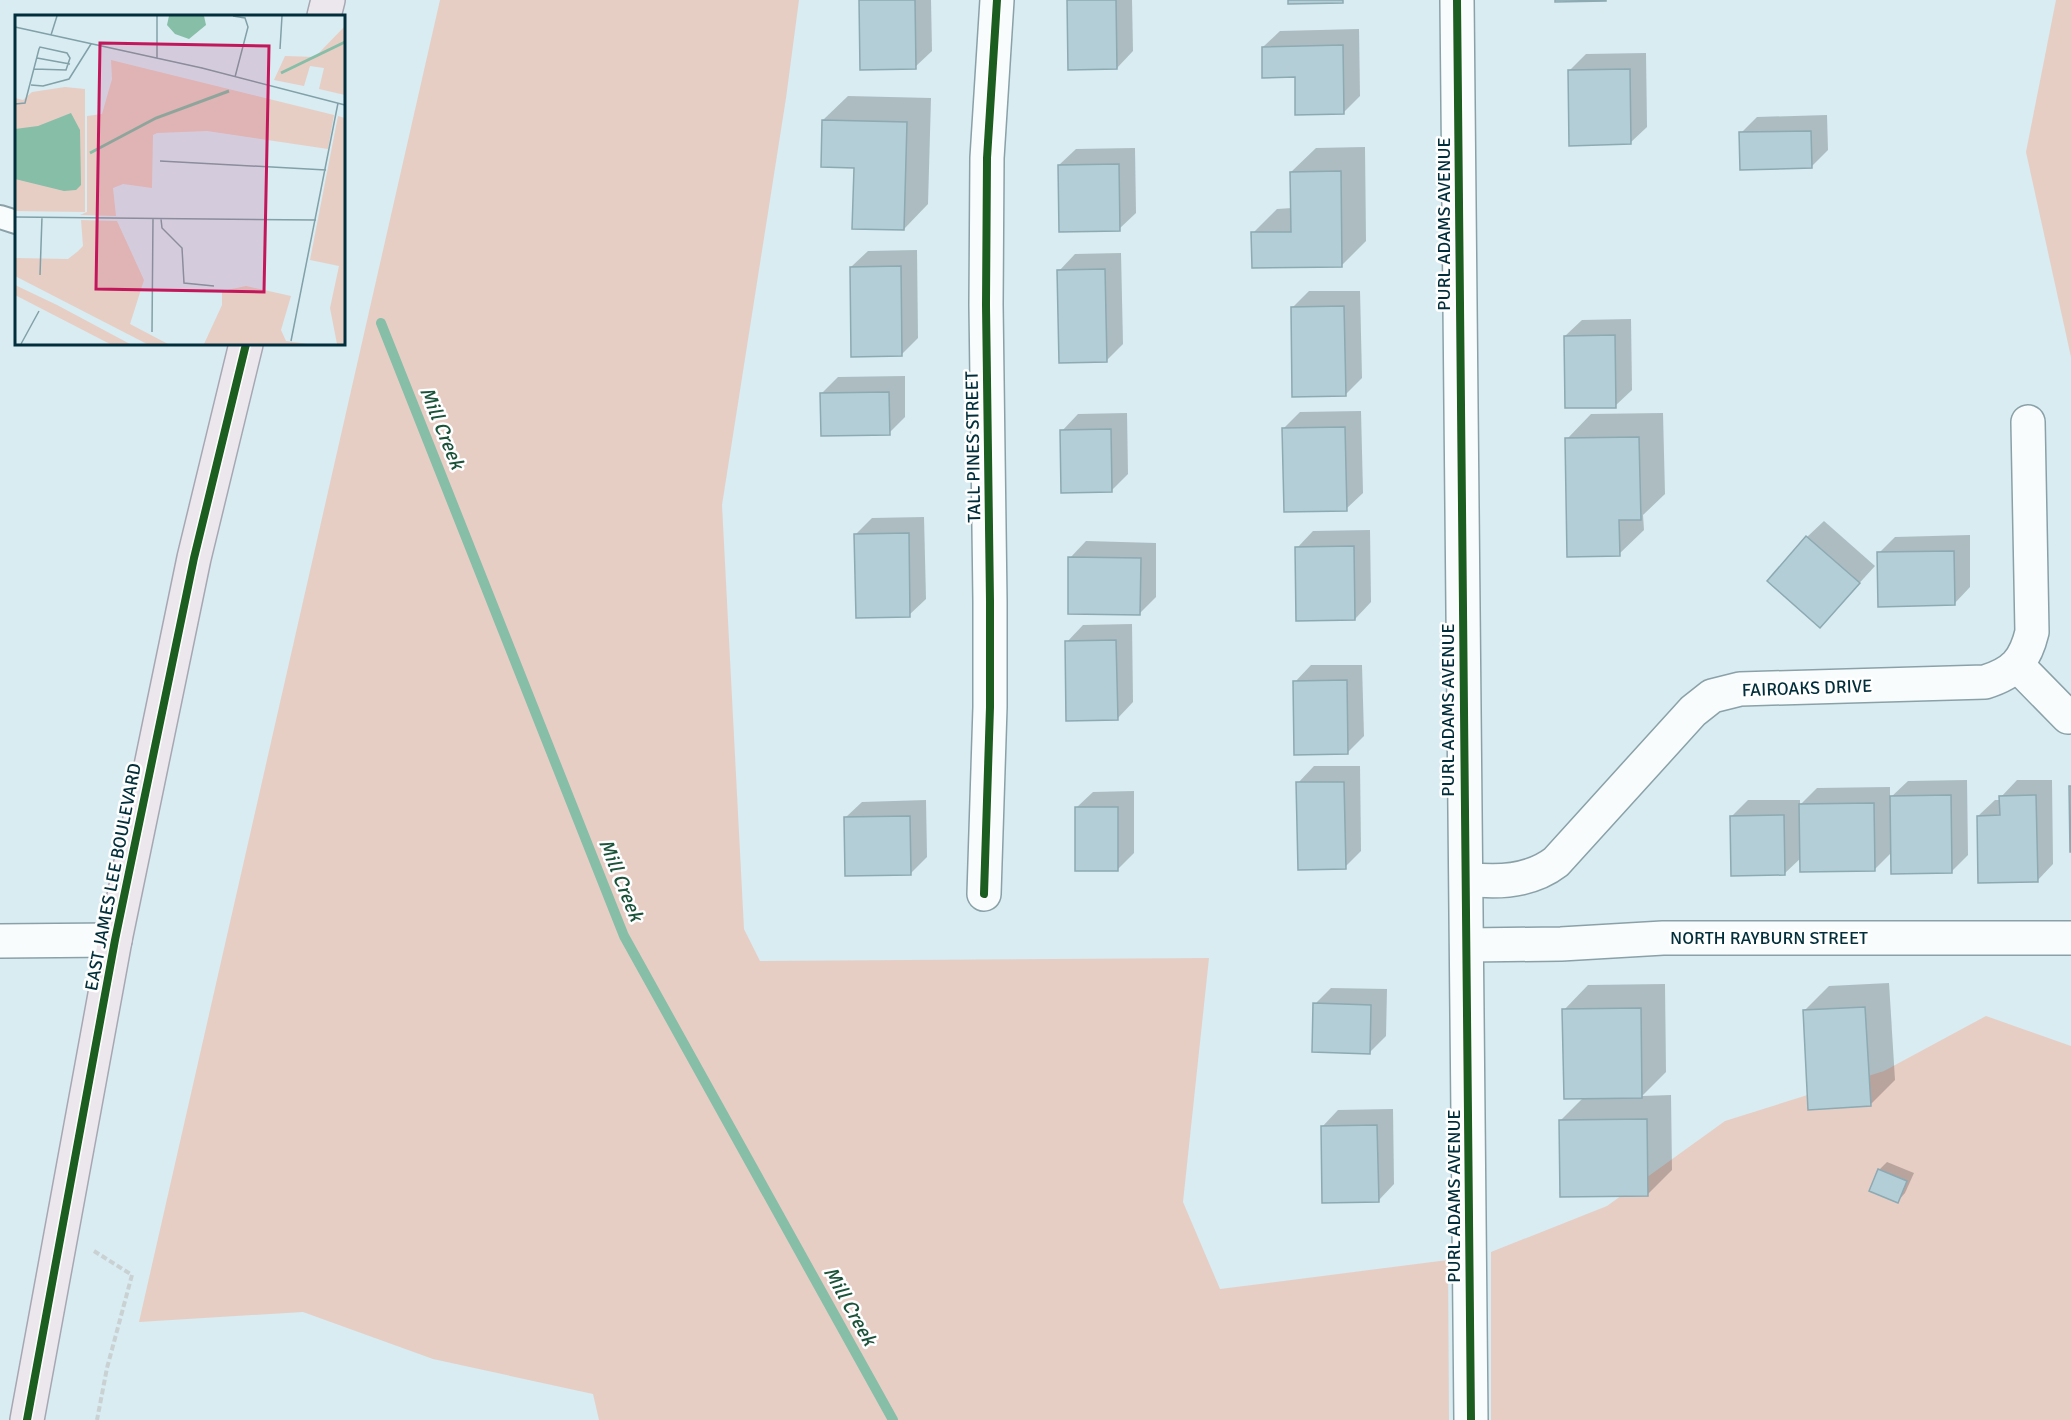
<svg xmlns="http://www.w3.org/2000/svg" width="2071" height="1420" viewBox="0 0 2071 1420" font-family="Signika,sans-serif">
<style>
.green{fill:#e6cec5}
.shadow{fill:#0003}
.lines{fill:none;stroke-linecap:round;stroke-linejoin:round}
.stream{stroke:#86bea7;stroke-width:10}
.building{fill:#b3ced6;stroke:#8da9b2;stroke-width:1.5}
.service-casing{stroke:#8aa1a8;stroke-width:26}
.minor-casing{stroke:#8aa1a8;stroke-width:36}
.primary-casing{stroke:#a7a7b3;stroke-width:36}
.path{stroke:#cad1d3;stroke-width:4;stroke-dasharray:6 3;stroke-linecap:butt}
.service{stroke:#f9fcfd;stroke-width:22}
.minor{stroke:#f9fcfd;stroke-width:33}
.primary{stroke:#ece7ed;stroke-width:33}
.cycleway-casing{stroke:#fff;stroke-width:11}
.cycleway{stroke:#1b5e20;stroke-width:8}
.labels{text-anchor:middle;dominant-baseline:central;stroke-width:5;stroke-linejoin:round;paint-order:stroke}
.street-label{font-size:18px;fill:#012e3a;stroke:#fff}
.water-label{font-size:20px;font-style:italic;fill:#1a523a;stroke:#fff}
.inset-river{fill:none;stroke:#86bea7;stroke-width:3}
.inset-road{fill:none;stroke:#82a0a8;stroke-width:1.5}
.view{fill:#c2185b;fill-opacity:0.15;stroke:#c2185b;stroke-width:3}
.inset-edge{fill:none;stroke:#012e3a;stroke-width:3}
</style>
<rect width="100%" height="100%" fill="#d8ecf2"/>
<!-- green -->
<g class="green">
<polygon points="440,0 799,0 786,98 722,505 744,929 760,961 1209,958 1183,1202 1220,1289 1448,1260 1449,1420 599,1420 593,1394 433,1359 303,1312 139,1322"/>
<polygon points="2056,0 2071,0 2071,357 2026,152"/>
<polygon points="1986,1016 2071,1046 2071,1420 1491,1420 1491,1252 1607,1206 1725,1121 1884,1071"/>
</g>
<!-- shadow -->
<g class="shadow">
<polygon points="861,0 931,0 932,51 915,67"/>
<polygon points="1068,0 1132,0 1133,51 1117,68"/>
<polygon points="1359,29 1360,96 1344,112 1263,47 1280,31"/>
<polygon points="1646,53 1647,127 1630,143 1569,71 1586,54"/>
<polygon points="848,96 931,98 928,204 904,229 823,120"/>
<polygon points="1827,115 1828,150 1811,167 1741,133 1757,117"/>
<polygon points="1365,147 1366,241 1342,265 1253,233 1277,209 1292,208 1291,172 1316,148"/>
<polygon points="1135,148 1136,213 1119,229 1059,165 1076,149"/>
<polygon points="917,250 918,338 902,354 851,267 868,251"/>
<polygon points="1121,253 1123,344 1106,361 1059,271 1075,254"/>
<polygon points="1309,291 1360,291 1362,378 1345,395 1292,308"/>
<polygon points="1631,319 1632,390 1615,406 1565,336 1582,320"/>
<polygon points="905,376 905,417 889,433 822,393 838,377"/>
<polygon points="1361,411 1363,493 1346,509 1284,428 1300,412"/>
<polygon points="1127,413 1128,474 1112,490 1062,431 1078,414"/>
<polygon points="1663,413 1665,494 1643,515 1644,530 1619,554 1567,439 1591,414"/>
<polygon points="924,517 926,599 909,615 856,534 872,518"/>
<polygon points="1824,521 1875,566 1820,626 1807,537"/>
<polygon points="1370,530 1371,602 1355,619 1297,548 1313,531"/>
<polygon points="1970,535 1970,587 1954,604 1879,553 1895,537"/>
<polygon points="1086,541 1156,543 1156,597 1139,614 1070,558"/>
<polygon points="1132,624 1133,702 1117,719 1067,642 1083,625"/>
<polygon points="1311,665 1362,665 1364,736 1347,753 1295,682"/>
<polygon points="1314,766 1360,766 1361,851 1345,867 1298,783"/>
<polygon points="1967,780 1968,855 1952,871 1892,852 1875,869 1802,857 1784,874 1731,817 1748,800 1800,800 1800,805 1817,788 1890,787 1890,798 1908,781"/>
<polygon points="2017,780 2052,780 2053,864 2037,881 1978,816 1995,800 2001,800 2001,797"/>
<polygon points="1134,791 1134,853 1118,869 1076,808 1093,792"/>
<polygon points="926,800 927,857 911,873 845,818 862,802"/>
<polygon points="1889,983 1895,1080 1870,1105 1804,1011 1829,986"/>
<polygon points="1665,984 1666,1072 1642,1096 1671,1095 1672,1170 1648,1194 1560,1121 1584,1097 1564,1010 1588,985"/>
<polygon points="1331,988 1387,989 1386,1036 1370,1052 1315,1004"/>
<polygon points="1393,1109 1394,1184 1378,1201 1322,1127 1338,1110"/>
<polygon points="1887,1162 1914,1173 1905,1193 1898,1201 1879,1170"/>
</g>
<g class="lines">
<!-- stream -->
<polyline class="stream" points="381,323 624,936 893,1420"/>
</g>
<!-- building -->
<g class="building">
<polygon points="859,0 915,0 916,69 860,70"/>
<polygon points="1067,0 1116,0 1117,69 1068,70"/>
<polygon points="1288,0 1343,0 1343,3 1288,4"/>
<polygon points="1555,0 1606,0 1606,1 1555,2"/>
<polygon points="1343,45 1344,114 1295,115 1295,77 1262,78 1262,47"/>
<polygon points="1630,69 1631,144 1569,146 1568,70"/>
<polygon points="822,120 907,122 904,230 852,229 854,168 821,167"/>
<polygon points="1811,131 1812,168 1740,170 1739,132"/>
<polygon points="1119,164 1120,231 1059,232 1058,165"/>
<polygon points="1341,171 1342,267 1252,268 1251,232 1291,232 1290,172"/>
<polygon points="901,266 902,356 851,357 850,267"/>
<polygon points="1105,269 1107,362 1059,363 1057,270"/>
<polygon points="1344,306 1346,396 1292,397 1291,307"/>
<polygon points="1615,335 1616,408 1565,408 1564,336"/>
<polygon points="889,392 890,435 821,436 820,393"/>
<polygon points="1345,427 1347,511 1284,512 1282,428"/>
<polygon points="1111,429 1112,492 1061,493 1060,430"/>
<polygon points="1639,437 1641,520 1619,520 1620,556 1567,557 1565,438"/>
<polygon points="909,533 910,617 856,618 854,534"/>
<polygon points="1806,536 1860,583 1820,628 1767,581"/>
<polygon points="1354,546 1355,620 1296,621 1295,547"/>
<polygon points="1954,551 1955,605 1878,607 1877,552"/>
<polygon points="1068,557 1141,558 1140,615 1068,614"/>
<polygon points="1116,640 1118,720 1066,721 1065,641"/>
<polygon points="1347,680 1348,754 1294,755 1293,681"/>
<polygon points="1296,782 1344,782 1346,869 1298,870"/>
<polygon points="2069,786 2071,786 2071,852 2070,852"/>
<polygon points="1951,795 1952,873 1891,874 1890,796"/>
<polygon points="2036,795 2038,882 1978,883 1977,816 2000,815 1999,796"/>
<polygon points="1874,803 1875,871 1800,872 1799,804"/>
<rect x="1075" y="807" width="43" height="64"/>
<polygon points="1784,815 1785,875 1731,876 1730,816"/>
<polygon points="910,816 911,875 845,876 844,817"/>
<polygon points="1313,1003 1371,1005 1370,1054 1312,1052"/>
<polygon points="1865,1007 1871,1106 1808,1110 1803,1010"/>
<polygon points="1641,1008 1642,1098 1564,1099 1562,1009"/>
<polygon points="1647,1119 1648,1196 1560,1197 1559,1120"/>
<polygon points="1377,1125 1379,1202 1322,1203 1321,1126"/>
<polygon points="1878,1169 1907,1181 1898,1203 1869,1191"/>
</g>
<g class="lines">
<!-- service casing -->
<g class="service-casing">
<polyline id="service" points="0,217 16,222"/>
</g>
<!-- minor casing -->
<g class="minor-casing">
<g id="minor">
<polyline points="1457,0 1471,1420"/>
<polyline points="2017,665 2068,717"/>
<path d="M1467 879C1497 883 1530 882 1556 862L1693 711 1712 696 1740 689 1985 682C2014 673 2025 661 2032 632L2028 422"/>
<polyline points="984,894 990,707 990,601 986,305 987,158 997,0"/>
<polyline points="0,941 115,940"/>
<polyline points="1467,945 1561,944 1663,938 2071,938"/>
</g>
</g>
<!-- primary casing -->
<g class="primary-casing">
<g id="primary">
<polyline points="324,16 328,0"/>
<polyline points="27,1420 115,940 194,558 246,344"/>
</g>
</g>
<!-- path -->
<polyline class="path" points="94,1251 132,1275 107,1368 97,1420"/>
<!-- service -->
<use href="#service" class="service"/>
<!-- minor -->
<use href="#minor" class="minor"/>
<!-- primary -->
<use href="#primary" class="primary"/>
<!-- cycleway casing -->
<g class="cycleway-casing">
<g id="cycleway">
<polyline points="1457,0 1471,1420"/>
<polyline points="984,894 990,707 990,601 986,305 987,158 997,0"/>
<polyline points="27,1420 115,940 194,558 246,344"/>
</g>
</g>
<!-- cycleway -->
<use href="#cycleway" class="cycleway"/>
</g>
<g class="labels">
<!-- street labels -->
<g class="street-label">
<text transform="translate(1444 224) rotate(-90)">PURL ADAMS AVENUE</text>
<text transform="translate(973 447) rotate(-91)">TALL PINES STREET</text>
<text transform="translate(1807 688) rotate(-2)">FAIROAKS DRIVE</text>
<text transform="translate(1448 710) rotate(-90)">PURL ADAMS AVENUE</text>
<text transform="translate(113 877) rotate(-79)">EAST JAMES LEE BOULEVARD</text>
<text x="1769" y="938">NORTH RAYBURN STREET</text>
<text transform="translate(1454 1196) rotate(-90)">PURL ADAMS AVENUE</text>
</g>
<!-- water labels -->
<g class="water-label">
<text transform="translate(442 428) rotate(68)">Mill Creek</text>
<text transform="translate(621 880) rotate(68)">Mill Creek</text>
<text transform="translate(850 1306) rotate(61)">Mill Creek</text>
</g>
</g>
<!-- overview -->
<g transform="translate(15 15)">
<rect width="330" height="330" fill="#d8ecf2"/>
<path d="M330 11V80L304 74 309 53 295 51 289 71 259 65 270 41 300 42ZM96 45 319 100 313 134 192 116 142 118 138 120 137 173 108 169 98 173 101 201 65 200 72 197V101L87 99 97 64ZM50 72 70 74V197L0 196V83L8 85 17 77ZM323 101 330 103V329H322L315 293 324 251 295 245ZM66 205 102 206 129 265 115 309 153 329H132L0 261V243L53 244 62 237 68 231ZM0 270 42 290 115 329H95L0 280ZM231 271 276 281 266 315 271 326 293 329H189L207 290V276Z" fill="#e6cec5"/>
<path d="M154 1H189L191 10 174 24 160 19 152 10ZM56 98 65 115 66 170 61 175 49 176 0 164V114L23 111Z" fill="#86bea7"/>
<path class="inset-river" d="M266 58 330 27M75 138 141 103 214 76"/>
<path class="inset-road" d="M218 1 230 3 233 12 220 62M0 12 187 53 330 90M36 20 42 1M265 34 267 1M22 43 55 49M142 43V1M16 70 28 71 54 64 76 29M0 89 10 88 24 34 25 32 52 38 55 43 51 55 19 54M145 146 311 155M0 202 301 205M146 204 147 213 167 233 169 268 199 271M25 260 27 202M137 317 138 203M276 326 323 88M6 329 24 296"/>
<path class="view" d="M85 28 254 31 249 277 81 274Z"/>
<rect width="330" height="330" class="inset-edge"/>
</g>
</svg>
